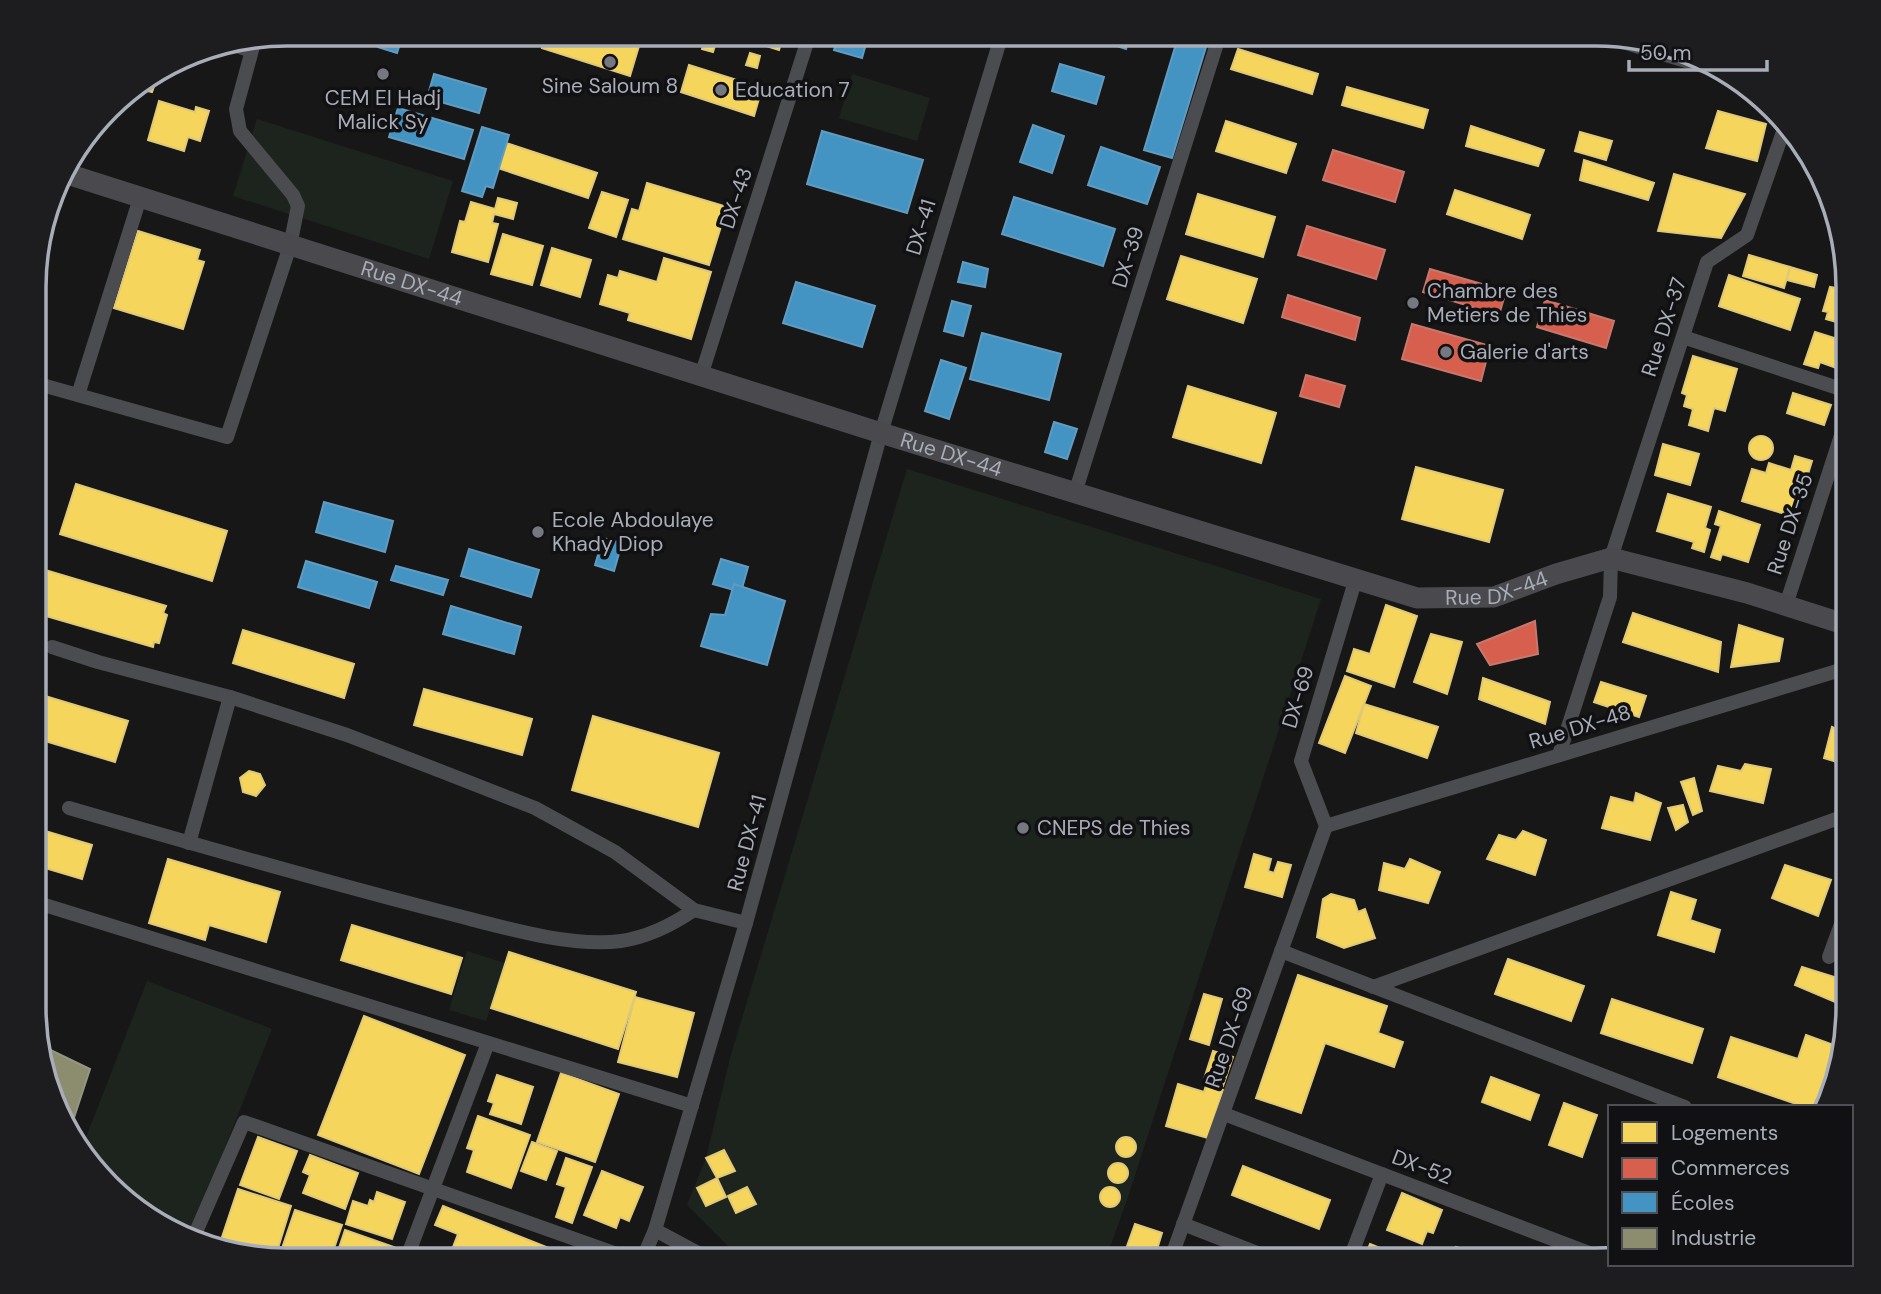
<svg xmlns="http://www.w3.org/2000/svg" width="1881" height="1294" viewBox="0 0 1881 1294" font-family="'DM Sans',sans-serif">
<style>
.green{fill:#1d241e}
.homes{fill:#f6d55c;stroke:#dfc978;stroke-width:2}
.shops{fill:#d6604d;stroke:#c8776d;stroke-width:2}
.schools{fill:#4393c3;stroke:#619bc0;stroke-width:2}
.industry{fill:#8c8c6e;stroke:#949684;stroke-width:2}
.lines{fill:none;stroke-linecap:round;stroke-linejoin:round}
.street{stroke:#4b4c50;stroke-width:14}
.secondary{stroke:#4a4a4e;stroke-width:21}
.poi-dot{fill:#757880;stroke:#111113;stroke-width:2.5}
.labels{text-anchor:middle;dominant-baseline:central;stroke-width:7;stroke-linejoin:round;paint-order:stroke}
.poi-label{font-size:21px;fill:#a8adb8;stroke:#111113;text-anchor:start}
.street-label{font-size:21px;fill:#a8adb8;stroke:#111113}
.rim{fill:none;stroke:#a8adb8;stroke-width:3.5}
</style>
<rect width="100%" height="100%" fill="#171717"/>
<!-- green -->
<g class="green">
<polygon points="852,74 930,98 917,141 839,118"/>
<polygon points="257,119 453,181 429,259 233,196"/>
<polygon points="907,469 1321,599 1128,1197 1105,1261 742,1260 687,1205 706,1158 730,1058"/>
<polygon points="467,951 505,963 486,1021 449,1010"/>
<polygon points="147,981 272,1029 191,1233 132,1209 81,1150"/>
</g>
<!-- homes -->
<g class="homes">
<polygon points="546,33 597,33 639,46 630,76 542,48"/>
<polygon points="725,33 784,33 779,50"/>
<polygon points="705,39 716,42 713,52 702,49"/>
<polygon points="1238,49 1318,74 1312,94 1231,69"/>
<polygon points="750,53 760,56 757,68 746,65"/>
<polygon points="689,65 762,88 754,116 681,92"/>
<polygon points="159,72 152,92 144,90 146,83 143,82"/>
<polygon points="1347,87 1428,110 1423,128 1342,105"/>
<polygon points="159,101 195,112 196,107 209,111 200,141 188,137 184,151 148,140"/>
<polygon points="1718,111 1766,124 1757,161 1706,148"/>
<polygon points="1226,121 1296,144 1286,173 1216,151"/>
<polygon points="1471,126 1544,150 1538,166 1466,146"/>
<polygon points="1580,132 1612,141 1606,160 1575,151"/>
<polygon points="506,143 597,173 588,198 498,168"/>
<polygon points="1584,160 1654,183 1648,200 1580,180"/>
<polygon points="1674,174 1745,194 1721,238 1658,231"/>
<polygon points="647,183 727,207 709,265 623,239 632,209 639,211"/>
<polygon points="1455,190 1530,215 1522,239 1447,214"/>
<polygon points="602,192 628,200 616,237 589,228"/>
<polygon points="1198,194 1275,217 1263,257 1186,234"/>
<polygon points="498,198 517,203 513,219 494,214 492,223 498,224 488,262 452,252 460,221 465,222 471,202 495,209"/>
<polygon points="138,231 200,250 197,260 204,262 183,329 114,308"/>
<polygon points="503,234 543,246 532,285 491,274"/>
<polygon points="552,248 591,260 580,297 541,285"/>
<polygon points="1749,255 1790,267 1784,288 1743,276"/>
<polygon points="1181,256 1257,279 1243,323 1167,299"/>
<polygon points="664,258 711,272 691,339 628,320 630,313 600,304 608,275 618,278 620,271 657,282"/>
<polygon points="1790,267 1817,275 1814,287 1787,280"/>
<polygon points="1729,275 1800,299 1790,330 1719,306"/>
<polygon points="1838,281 1847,284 1847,325 1826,319 1828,312 1823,311 1830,287 1836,288"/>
<polygon points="1815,332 1847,342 1845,371 1820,362 1818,368 1804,364"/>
<polygon points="1693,356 1737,369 1725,411 1714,408 1708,431 1689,425 1693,409 1684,406 1687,395 1682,393"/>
<polygon points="1188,386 1276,413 1261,463 1173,437"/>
<polygon points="1793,393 1831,405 1824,425 1787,413"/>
<circle cx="1761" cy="448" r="12"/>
<polygon points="1663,444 1699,454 1690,485 1655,475"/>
<polygon points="1795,456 1812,461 1795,517 1742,501 1752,469 1766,473 1769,463 1791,470"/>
<polygon points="1416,467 1503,490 1489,542 1402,519"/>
<polygon points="76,484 227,531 212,581 60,534"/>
<polygon points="1668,494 1711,507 1705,528 1710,530 1704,552 1692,548 1694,542 1657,531"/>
<polygon points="1719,511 1760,525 1748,562 1722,554 1720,560 1711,557 1721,526 1715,524"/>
<polygon points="35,567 166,606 163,613 167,615 159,643 154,642 153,647 46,616 47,609 35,606"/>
<polygon points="1386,605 1417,616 1394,687 1347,671 1354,649 1370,654"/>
<polygon points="1633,613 1721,642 1718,672 1623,642"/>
<polygon points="1739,625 1783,639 1779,661 1731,667"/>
<polygon points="243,630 354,664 344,698 233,663"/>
<polygon points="1431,634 1462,642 1447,694 1414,682"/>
<polygon points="1345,676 1371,686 1345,753 1319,743"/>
<polygon points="1483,678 1550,702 1545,724 1479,699"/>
<polygon points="1601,682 1646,696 1639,717 1594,702"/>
<polygon points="424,689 532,719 522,755 414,725"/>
<polygon points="35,693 128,721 115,762 35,738"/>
<polygon points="1364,704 1438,727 1427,758 1356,733"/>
<polygon points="593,716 719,753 698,827 572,790"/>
<polygon points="1832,727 1847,734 1847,765 1824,758"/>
<polygon points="1745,764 1771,769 1763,803 1710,791 1718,766 1741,771"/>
<polygon points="249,771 260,774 265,785 256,796 243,792 240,778"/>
<polygon points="1694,778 1702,811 1693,815 1681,782"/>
<polygon points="1636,793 1661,803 1650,840 1602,828 1611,797 1634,803"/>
<polygon points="1683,805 1688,822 1676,830 1668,808"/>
<polygon points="35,828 92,845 82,879 35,865"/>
<polygon points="1523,831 1546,840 1535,875 1487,859 1499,835 1516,840"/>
<polygon points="1254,854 1271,859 1268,871 1274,873 1278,862 1291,865 1282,897 1245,887"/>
<polygon points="168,859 280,892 266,942 209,925 205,940 149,923"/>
<polygon points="1410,859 1440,872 1428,903 1379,890 1384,863 1405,869"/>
<polygon points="1785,865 1831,880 1818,916 1772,898"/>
<polygon points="1671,892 1696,900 1690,920 1720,930 1714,952 1658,935"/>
<polygon points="1331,894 1354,900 1358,912 1365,909 1375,938 1344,948 1317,937 1323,899"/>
<polygon points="352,925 462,958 451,994 341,960"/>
<polygon points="509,952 636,992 618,1049 491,1008"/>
<polygon points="1508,959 1584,986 1571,1021 1495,994"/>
<polygon points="1802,967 1847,981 1847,1007 1795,985"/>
<polygon points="1298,975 1387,1006 1378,1033 1403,1042 1394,1067 1325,1043 1301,1113 1256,1098"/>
<polygon points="1204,994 1222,999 1209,1045 1190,1039"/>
<polygon points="635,997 694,1013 677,1077 618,1062"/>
<polygon points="1612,999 1703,1029 1692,1063 1601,1033"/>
<polygon points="364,1016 465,1055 419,1174 318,1135"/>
<polygon points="1806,1035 1842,1048 1823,1107 1805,1107 1718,1077 1731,1037 1798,1059"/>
<polygon points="1213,1051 1233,1057 1223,1086 1204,1079"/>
<polygon points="561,1073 619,1094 595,1162 537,1142"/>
<polygon points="497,1075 533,1087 521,1124 490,1114 494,1103 488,1101"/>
<polygon points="1491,1077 1539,1095 1530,1120 1482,1102"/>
<polygon points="1178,1084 1204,1092 1206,1085 1223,1090 1208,1138 1166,1126"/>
<polygon points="1564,1103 1597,1115 1582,1157 1549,1145"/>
<polygon points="478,1116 530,1135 511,1188 467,1172 474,1150 467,1148"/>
<circle cx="1126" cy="1147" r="10"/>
<polygon points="258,1137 297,1151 279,1199 240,1185"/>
<polygon points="532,1142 557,1151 546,1180 521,1171"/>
<polygon points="724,1150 735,1171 717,1178 706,1158"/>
<polygon points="310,1155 358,1173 345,1209 303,1193 310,1175 303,1172"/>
<polygon points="566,1158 592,1167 572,1223 556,1217 566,1187 557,1184"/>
<circle cx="1118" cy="1173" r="10"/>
<polygon points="1243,1166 1330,1200 1319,1229 1232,1195"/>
<polygon points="602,1171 643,1187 629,1221 620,1217 616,1228 584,1215"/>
<polygon points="717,1178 726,1197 706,1206 697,1188"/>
<circle cx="1110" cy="1197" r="10"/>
<polygon points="747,1187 756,1204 736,1213 728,1196"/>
<polygon points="238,1189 291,1206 275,1258 221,1240"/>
<polygon points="377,1192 405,1202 392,1239 346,1224 353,1201 368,1206 370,1200 374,1202"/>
<polygon points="1402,1193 1442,1210 1433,1233 1427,1231 1422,1244 1387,1230"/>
<polygon points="443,1206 579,1260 448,1260 458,1234 435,1225"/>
<polygon points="295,1210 342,1225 330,1260 278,1260"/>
<polygon points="1135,1224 1162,1233 1155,1256 1140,1251 1138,1255 1126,1249"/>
<polygon points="345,1230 394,1247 389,1260 335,1260"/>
<polygon points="1370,1244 1412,1261 1363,1261"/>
<polygon points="1456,1247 1493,1261 1450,1261"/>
</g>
<!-- shops -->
<g class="shops">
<polygon points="1333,150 1404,172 1395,202 1323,180"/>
<polygon points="1307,226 1385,250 1376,279 1298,255"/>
<polygon points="1430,269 1506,291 1499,315 1423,292"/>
<polygon points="1288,295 1360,318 1355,340 1282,317"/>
<polygon points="1545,300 1614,321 1606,348 1537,327"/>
<polygon points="1412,324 1490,346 1481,381 1402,359"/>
<polygon points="1306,375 1345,386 1339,407 1300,396"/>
<polygon points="1535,621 1538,654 1490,665 1477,644"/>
</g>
<!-- schools -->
<g class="schools">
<polygon points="382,33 403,34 397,53 378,47"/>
<polygon points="839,33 869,33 862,58 834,50"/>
<polygon points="1080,34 1131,34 1126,49"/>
<polygon points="1179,34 1210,34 1172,158 1144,150"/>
<polygon points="1060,64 1104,77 1096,104 1052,91"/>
<polygon points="434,74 486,89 479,113 427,98"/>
<polygon points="398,108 473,130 464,159 389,137"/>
<polygon points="1033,125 1064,136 1052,173 1020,162"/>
<polygon points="482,127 509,135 493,188 486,186 482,197 462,191"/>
<polygon points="822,131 923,160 907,213 807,184"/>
<polygon points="1101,147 1160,167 1147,204 1088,185"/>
<polygon points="1014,197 1115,229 1103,266 1002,234"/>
<polygon points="963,262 988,269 985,287 958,282"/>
<polygon points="796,282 875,306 862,347 783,323"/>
<polygon points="952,301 971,306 963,336 944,331"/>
<polygon points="982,333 1061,354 1049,400 970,379"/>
<polygon points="941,360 966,368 949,419 925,411"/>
<polygon points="1054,422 1077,429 1067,459 1045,452"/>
<polygon points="324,502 393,521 385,552 316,532"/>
<polygon points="603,538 622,543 614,571 595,565"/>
<polygon points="469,549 539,570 531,597 461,576"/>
<polygon points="721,559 748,567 741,592 713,584"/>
<polygon points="306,561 377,582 369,608 298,587"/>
<polygon points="396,566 448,580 443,595 391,580"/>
<polygon points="734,584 785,601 767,665 701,646 711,614 725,615"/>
<polygon points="451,606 521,627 514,654 443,634"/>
</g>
<!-- industry -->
<polygon class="industry" points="36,1043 90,1069 68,1136 67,1135"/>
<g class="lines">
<!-- street -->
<g class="street">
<polyline points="1596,34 1726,73"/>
<polyline points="231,44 251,51"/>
<polyline points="1683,337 1847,391"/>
<polyline points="701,376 810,33"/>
<polyline points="35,383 227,437 290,246 298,206 293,195 240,131 236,109 255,39"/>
<polyline points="78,395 140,198"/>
<polyline points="1075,493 1220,34"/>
<polyline points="1786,605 1847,417"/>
<polyline points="52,647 98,662 230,697 347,735 443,772 535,808 615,852 694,910 746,923"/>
<polyline points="1559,755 1610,597 1611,558 1707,262 1747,235 1784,129"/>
<path d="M69 808C193 844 318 880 443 912 496 925 567 948 621 941 648 937 672 925 694 910"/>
<polyline points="1326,826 1847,668"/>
<polyline points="1326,826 1301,761 1356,578"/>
<polyline points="189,843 230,697"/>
<polyline points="35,902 692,1106"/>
<polyline points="1281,951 1685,1107"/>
<polyline points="1829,957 1847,908"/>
<polyline points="1373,987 1847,815"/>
<polyline points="1224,1114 1605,1259"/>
<polyline points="1183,1224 1278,1261"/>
<polyline points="655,1230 711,1260"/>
<polyline points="192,1241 244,1122 634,1260"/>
<polyline points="406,1260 488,1043"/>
<polyline points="642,1260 655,1230 746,923 881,433 1002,34"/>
<polyline points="1170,1261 1326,826"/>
<polyline points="1349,1261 1382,1174"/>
</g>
<!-- secondary -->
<path class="secondary" id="s1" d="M61 172 881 433 1417 598 1494 597 1556 574 1611 558 1747 593 1847 625"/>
</g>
<!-- markers -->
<g class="poi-dot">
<circle cx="610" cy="62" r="7"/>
<circle cx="383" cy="74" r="7"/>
<circle cx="721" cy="90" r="7"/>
<circle cx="1413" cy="303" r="7"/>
<circle cx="1446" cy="352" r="7"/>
<circle cx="538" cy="532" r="7"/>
<circle cx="1023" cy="828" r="7"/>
</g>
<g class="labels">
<!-- poi labels -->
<g class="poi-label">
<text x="610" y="86" text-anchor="middle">Sine Saloum 8</text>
<text x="735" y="90">Education 7</text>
<text x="383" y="98" text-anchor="middle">CEM El Hadj<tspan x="383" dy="24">Malick Sy</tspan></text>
<text x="1427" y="291">Chambre des<tspan x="1427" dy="24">Metiers de Thies</tspan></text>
<text x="1460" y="352">Galerie d'arts</text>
<text x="552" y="520">Ecole Abdoulaye<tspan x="552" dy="24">Khady Diop</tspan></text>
<text x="1037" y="828">CNEPS de Thies</text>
</g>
<!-- street labels -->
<g class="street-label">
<text transform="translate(736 198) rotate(-72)">DX-43</text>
<text transform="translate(921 227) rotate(-73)">DX-41</text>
<text transform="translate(1128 257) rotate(-73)">DX-39</text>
<text stroke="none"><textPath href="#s1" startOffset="368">Rue DX-44</textPath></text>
<text transform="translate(1664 327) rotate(-72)">Rue DX-37</text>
<text stroke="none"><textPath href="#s1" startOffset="934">Rue DX-44</textPath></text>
<text transform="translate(1790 524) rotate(-72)">Rue DX-35</text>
<text stroke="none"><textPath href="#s1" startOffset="1502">Rue DX-44</textPath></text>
<text transform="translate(1298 697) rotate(-73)">DX-69</text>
<text transform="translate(1580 727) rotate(-17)">Rue DX-48</text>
<text transform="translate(747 843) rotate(-75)">Rue DX-41</text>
<text transform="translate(1229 1037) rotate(-71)">Rue DX-69</text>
<text transform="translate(1422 1167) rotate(21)">DX-52</text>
</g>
</g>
<!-- crop -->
<path d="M0 0H1881V1294H0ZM287 46H1595A241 241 0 0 1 1836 287V1007A241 241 0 0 1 1595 1248H287A241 241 0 0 1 46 1007V287A241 241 0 0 1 287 46Z" fill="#1d1d20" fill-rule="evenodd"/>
<path class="rim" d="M287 46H1595A241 241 0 0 1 1836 287V1007A241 241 0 0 1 1595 1248H287A241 241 0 0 1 46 1007V287A241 241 0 0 1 287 46Z"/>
<!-- legend -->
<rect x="1608" y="1105" width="245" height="161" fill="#111113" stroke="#4d4f55" stroke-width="2"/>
<rect x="1622" y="1122" width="35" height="21" fill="#f6d55c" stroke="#4d4f55" stroke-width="2"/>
<text x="1671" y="1140" font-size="21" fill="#a8adb8">Logements</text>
<rect x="1622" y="1158" width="35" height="21" fill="#d6604d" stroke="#4d4f55" stroke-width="2"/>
<text x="1671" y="1175" font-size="21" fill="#a8adb8">Commerces</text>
<rect x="1622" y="1192" width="35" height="21" fill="#4393c3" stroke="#4d4f55" stroke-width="2"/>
<text x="1671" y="1210" font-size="21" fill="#a8adb8">Écoles</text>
<rect x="1622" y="1228" width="35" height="21" fill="#8c8c6e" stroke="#4d4f55" stroke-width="2"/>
<text x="1671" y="1245" font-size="21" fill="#a8adb8">Industrie</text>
<!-- scale -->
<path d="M1629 60v10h138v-10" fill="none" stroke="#a8adb8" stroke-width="3.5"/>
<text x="1640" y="60" font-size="21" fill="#a8adb8" stroke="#111113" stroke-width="5" paint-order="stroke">50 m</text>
</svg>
